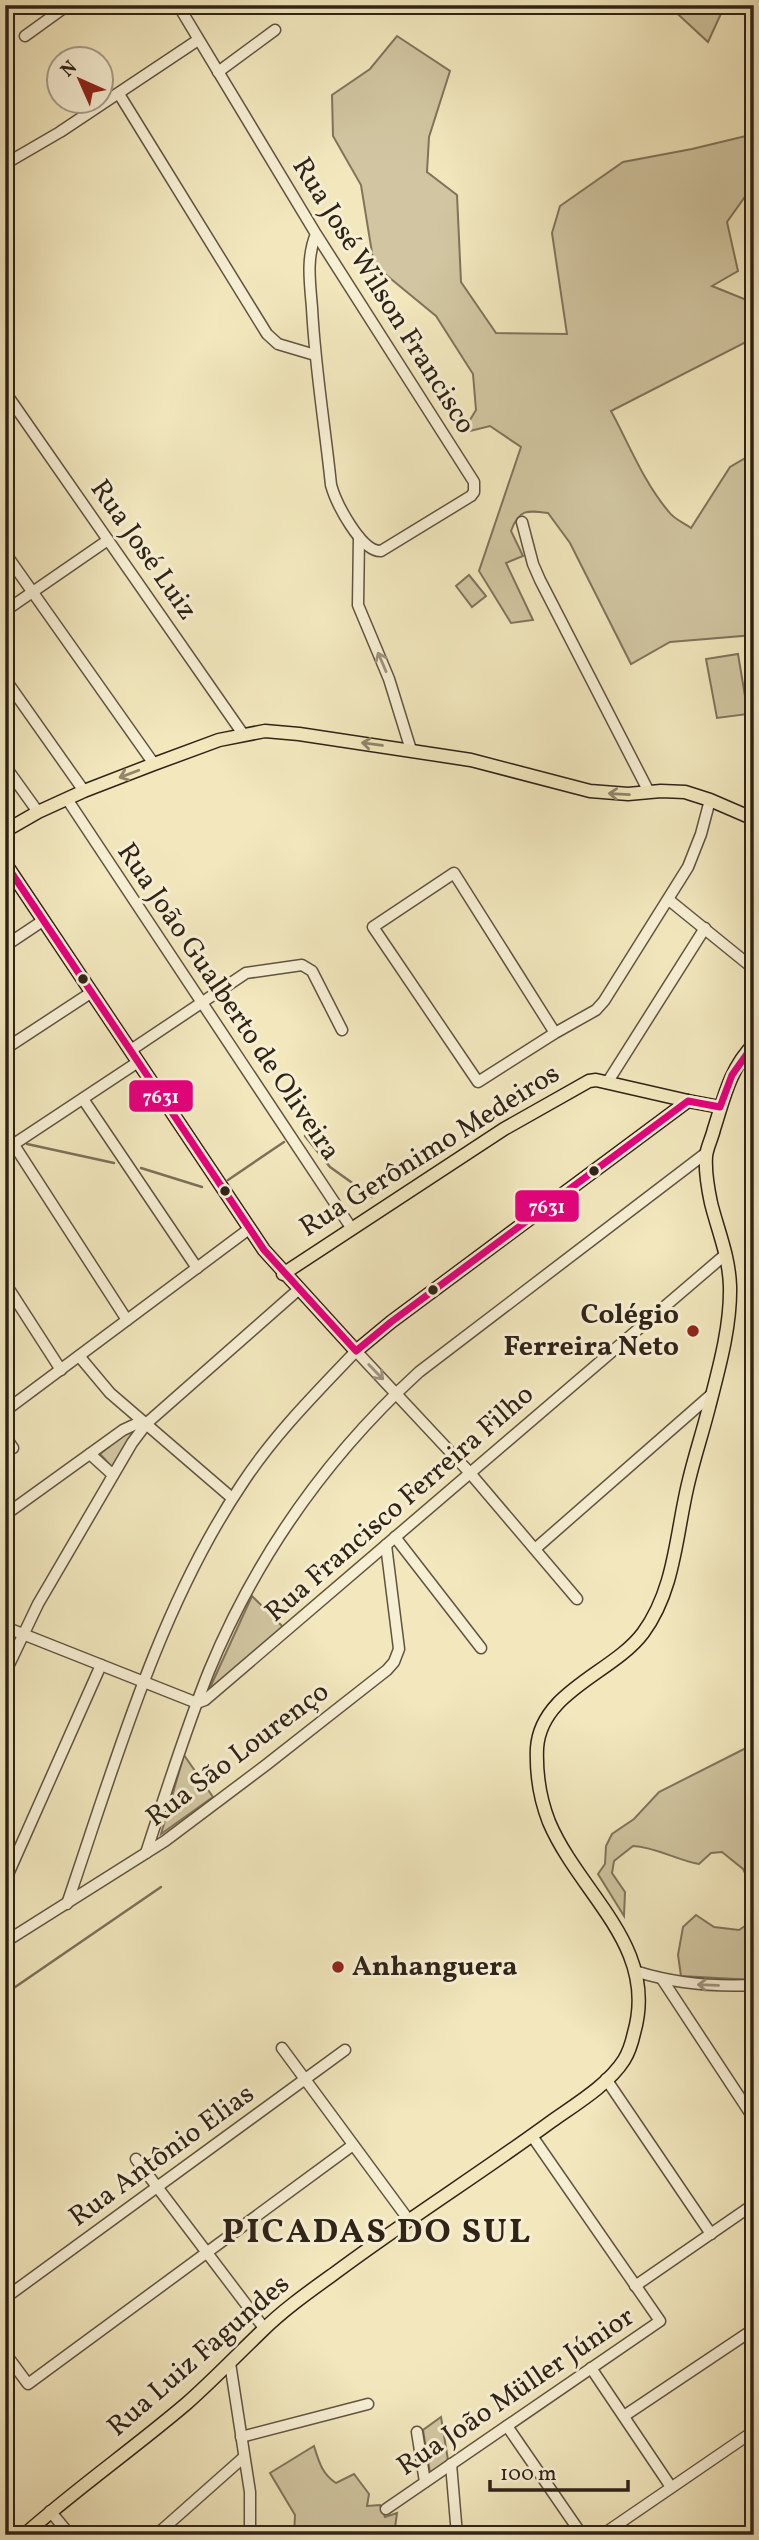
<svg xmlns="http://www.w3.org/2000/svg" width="759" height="2540" viewBox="0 0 759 2540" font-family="Vollkorn,serif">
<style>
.green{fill:#d1c6a1;stroke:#80745c;stroke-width:2}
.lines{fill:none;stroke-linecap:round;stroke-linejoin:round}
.stream{stroke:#7c7059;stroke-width:2.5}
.minor-casing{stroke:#605441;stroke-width:13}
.major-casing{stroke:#2f2318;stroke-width:15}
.minor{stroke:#f7efd4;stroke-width:10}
.major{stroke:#f2e7bd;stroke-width:12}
.bus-1-casing{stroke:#f7efd4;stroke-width:12}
.bus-1{stroke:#e5007d;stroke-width:7}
.oneway{stroke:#9d937f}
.oneway2{stroke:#90856a}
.bus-dot{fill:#2f2318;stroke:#f7efd4;stroke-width:2.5}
.poi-dot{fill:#8f2418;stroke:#f7efd4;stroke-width:2.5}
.labels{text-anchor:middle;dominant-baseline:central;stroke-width:6;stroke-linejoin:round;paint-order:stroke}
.street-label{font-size:28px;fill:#2f2318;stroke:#f7efd4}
.poi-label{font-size:28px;font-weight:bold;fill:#2f2318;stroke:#f7efd4;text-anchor:end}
.district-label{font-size:35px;font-weight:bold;letter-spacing:2px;fill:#2f2318;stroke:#f7efd4}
.line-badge{stroke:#f7efd4;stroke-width:2.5}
.badge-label{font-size:19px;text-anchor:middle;font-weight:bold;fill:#fff}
</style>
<rect width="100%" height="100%" fill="#f2e7bd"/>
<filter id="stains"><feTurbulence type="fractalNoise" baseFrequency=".00286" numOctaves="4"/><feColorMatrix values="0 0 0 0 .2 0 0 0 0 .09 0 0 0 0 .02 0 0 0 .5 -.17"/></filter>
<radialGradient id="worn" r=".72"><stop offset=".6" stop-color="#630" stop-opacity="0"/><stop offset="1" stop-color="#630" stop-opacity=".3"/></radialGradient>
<!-- green -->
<g class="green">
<polygon points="668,5 725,5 708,42"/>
<path d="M397 36 450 71 429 137 427 172 457 195 461 282 496 333 567 334 552 233 560 206 623 162 692 149 754 134V184L727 222 738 271 712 286 754 303V338L611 411C629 444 644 483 669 512 674 519 684 523 691 528L730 467 754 453V551L750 554 748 615 754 621V635L670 642 631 664 570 543 548 513C527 510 519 509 511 531L523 556 506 563 533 620 511 623 479 571 521 447 490 426 462 433 476 410 473 374 436 316 374 265 361 185 333 136 332 95 370 69Z"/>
<polygon points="469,575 486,596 472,607 456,586"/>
<polygon points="738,654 748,714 717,718 706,659"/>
<polygon points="128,1431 134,1431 112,1467 100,1454"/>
<polygon points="252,1596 283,1627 208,1692"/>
<path d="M754 1744V1891L743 1869 722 1852 711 1853 699 1864C676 1860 656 1847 633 1846L614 1861 612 1873 625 1892 624 1916 598 1874 605 1864 606 1846 612 1834 634 1819 659 1792Z"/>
<polygon points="184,1755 213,1797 161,1834"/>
<polygon points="696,1915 714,1927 739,1930 754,1920 754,1945 751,1947 754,1980 681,1976 678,1955 683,1927"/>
<polygon points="441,2417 448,2460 430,2473 423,2430"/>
<path d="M314 2446C319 2462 322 2474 336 2483L354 2474 369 2494 367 2506 380 2505 385 2517 397 2513 394 2535H294L295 2515 270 2473Z"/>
</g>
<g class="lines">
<!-- stream -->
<g class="stream">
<polyline points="305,1136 330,1167 372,1197"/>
<polyline points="27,1144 114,1163"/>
<polyline points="141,1168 202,1187"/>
<polyline points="228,1180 284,1142"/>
<polyline points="5,1994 161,1887"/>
</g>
<!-- minor casing -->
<g class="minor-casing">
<g id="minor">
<path d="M178 5 316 234 474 482V492L471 496 381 551C361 552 336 503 331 485 325 426 315 368 312 308 310 283 306 258 316 234"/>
<polyline points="25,36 68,5"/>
<polyline points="218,72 275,30"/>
<polyline points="119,94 267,334 278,344 315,355"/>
<polyline points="5,164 60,132 198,40"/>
<polyline points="5,392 243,734"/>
<polyline points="522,522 533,564 540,580 649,792"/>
<polyline points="359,537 358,605 389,679 411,750"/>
<polyline points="5,553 154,764"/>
<polyline points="5,611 108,540"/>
<polyline points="5,679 84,791"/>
<polyline points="5,766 38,812"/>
<polyline points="67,799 352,1229"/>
<polyline points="669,900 754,969"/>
<polyline points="5,946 44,920"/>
<polyline points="555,1033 454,873 373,927 478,1082 555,1033 596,1010 604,1001 688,867 701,834 710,800"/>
<polyline points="5,1049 92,992"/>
<polyline points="131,1050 246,973 302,965 312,971 342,1030"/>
<polyline points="607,1083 705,928"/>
<polyline points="83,1099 197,1268"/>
<polyline points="5,1131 127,1320"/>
<polyline points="5,1150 138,1062"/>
<polyline points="5,1283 61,1370"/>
<polyline points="79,1356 110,1393 232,1498"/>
<polyline points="5,1411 249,1229"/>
<polyline points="5,1436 13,1448"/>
<polyline points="90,1454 113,1475"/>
<polyline points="5,1515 123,1430 136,1424 147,1423 298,1290"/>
<polyline points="395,1537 481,1648"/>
<polyline points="535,1549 712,1394"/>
<polyline points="5,1627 197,1703 205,1700 726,1254"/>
<polyline points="5,1673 38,1604 132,1443 147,1423"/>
<path d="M146 1853C166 1792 185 1731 209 1671 257 1555 326 1457 419 1372L706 1153"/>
<polyline points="5,1881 101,1665"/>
<path d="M67 1904C115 1764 159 1607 242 1484 274 1435 315 1394 356 1351L470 1473 577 1599"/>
<polyline points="5,1942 165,1841 266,1765 387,1670 394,1662 399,1649 386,1545"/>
<path d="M638 1972C677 1984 713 1987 754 1985"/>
<polyline points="662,1979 754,2119"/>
<polyline points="282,2048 408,2219"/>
<polyline points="606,2079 711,2234"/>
<polyline points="136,2159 264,2328"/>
<polyline points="635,2286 754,2204"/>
<polyline points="5,2298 345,2050"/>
<polyline points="5,2353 28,2384 353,2145"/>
<polyline points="230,2363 250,2492 250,2535"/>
<polyline points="591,2368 671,2487"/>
<polyline points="624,2416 754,2329"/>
<polyline points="507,2426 582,2535"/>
<polyline points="417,2432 425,2482"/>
<polyline points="241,2437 368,2404"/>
<polyline points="451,2464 457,2535"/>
<polyline points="386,2509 660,2321 532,2136"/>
<polyline points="50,2511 70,2535"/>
<polyline points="156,2535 244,2457"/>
<polyline points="602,2535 754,2431"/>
</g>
</g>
<!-- major casing -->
<g class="major-casing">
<g id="major">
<polyline points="5,831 38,812 84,791 154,764 219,740 265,731 299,734 471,760 590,791 628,794 661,791 685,792 710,800 754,819"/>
<polyline points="5,863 264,1250 356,1351 391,1322 688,1101 720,1107"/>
<polyline points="283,1274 504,1129 589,1081 596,1080 688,1101"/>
<path d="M24 2535C76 2489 133 2449 186 2404 212 2381 236 2356 261 2332 283 2310 310 2291 335 2273 406 2220 481 2173 552 2121 576 2104 608 2085 624 2060 629 2052 632 2042 634 2033 659 1946 580 1895 549 1822 540 1799 536 1773 537 1748 541 1691 613 1673 643 1633 676 1588 676 1531 689 1480 695 1455 703 1431 709 1407 719 1368 731 1326 730 1286 729 1256 718 1231 711 1203 708 1189 705 1170 706 1156 707 1147 712 1138 714 1129 724 1098 730 1068 754 1044"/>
</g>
</g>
<!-- minor -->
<use href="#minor" class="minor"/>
<!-- major -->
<use href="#major" class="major"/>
<!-- bus-1 casing -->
<g class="bus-1-casing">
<polyline id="bus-1" points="5,863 264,1250 356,1351 391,1322 688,1101 720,1107 732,1075 754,1044"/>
</g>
<!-- bus-1 -->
<use href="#bus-1" class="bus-1"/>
</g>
<!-- one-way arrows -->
<defs><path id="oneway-shaft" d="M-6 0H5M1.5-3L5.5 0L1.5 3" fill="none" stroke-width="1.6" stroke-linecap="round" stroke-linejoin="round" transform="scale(1.75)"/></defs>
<g class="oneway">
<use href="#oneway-shaft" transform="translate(382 662) rotate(-113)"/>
<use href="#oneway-shaft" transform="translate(376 1372) rotate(46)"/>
<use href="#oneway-shaft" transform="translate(708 1985) rotate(-178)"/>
</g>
<g class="oneway2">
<use href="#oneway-shaft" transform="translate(372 744) rotate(-172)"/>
<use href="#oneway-shaft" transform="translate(129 774) rotate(159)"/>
<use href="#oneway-shaft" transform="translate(619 794) rotate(-177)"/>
</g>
<!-- markers -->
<g class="bus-dot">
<circle cx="83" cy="979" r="6"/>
<circle cx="594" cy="1171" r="6"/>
<circle cx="225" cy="1191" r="6"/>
<circle cx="433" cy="1290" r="6"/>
</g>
<g class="poi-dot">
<circle cx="693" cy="1331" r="7"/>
<circle cx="338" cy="1967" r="7"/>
</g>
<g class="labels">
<!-- street labels -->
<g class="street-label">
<text transform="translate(383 296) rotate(58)">Rua José Wilson Francisco</text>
<text transform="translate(143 550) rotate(55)">Rua José Luiz</text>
<text transform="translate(228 1002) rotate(56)">Rua João Gualberto de Oliveira</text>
<text transform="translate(430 1151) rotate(-32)">Rua Gerônimo Medeiros</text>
<text transform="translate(400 1504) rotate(-41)">Rua Francisco Ferreira Filho</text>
<text transform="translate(238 1755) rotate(-37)">Rua São Lourenço</text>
<text transform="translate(162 2156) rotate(-36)">Rua Antônio Elias</text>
<text transform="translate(199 2356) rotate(-41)">Rua Luiz Fagundes</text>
<text transform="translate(516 2392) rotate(-34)">Rua João Müller Júnior</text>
</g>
<!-- poi labels -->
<g class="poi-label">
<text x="679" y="1315">Colégio<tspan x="679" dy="32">Ferreira Neto</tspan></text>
<text x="352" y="1967" text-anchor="start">Anhanguera</text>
</g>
<!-- district labels -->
<g class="district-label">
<text x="377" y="2233">PICADAS DO SUL</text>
</g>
</g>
<g class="line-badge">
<rect x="128" y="1079" width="66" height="34" rx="7" fill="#e5007d"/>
<rect x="514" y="1189" width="66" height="34" rx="7" fill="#e5007d"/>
</g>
<g class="badge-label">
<text x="161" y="1103">7631</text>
<text x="547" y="1213">7631</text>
</g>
<!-- margin -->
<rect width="759" height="2540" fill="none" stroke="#f2e7bd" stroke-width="28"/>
<rect x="7" y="7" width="745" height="2526" fill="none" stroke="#2f2318" stroke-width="3.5"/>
<rect x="14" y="14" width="731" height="2512" fill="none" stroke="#2f2318" stroke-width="2"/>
<!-- north arrow -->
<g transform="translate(80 80) rotate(315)"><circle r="33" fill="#f7efd4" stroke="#a79d89" stroke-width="2"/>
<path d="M0-5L12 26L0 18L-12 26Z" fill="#8f2418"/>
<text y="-10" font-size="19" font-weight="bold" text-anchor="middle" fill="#2f2318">N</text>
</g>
<!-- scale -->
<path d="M490 2480v10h138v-10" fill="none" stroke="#2f2318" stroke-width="3.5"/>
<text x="500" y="2480" font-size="21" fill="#2f2318" stroke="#f7efd4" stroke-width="5" paint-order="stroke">100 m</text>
<rect width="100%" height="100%" filter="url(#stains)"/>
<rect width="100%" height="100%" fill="url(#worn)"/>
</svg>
